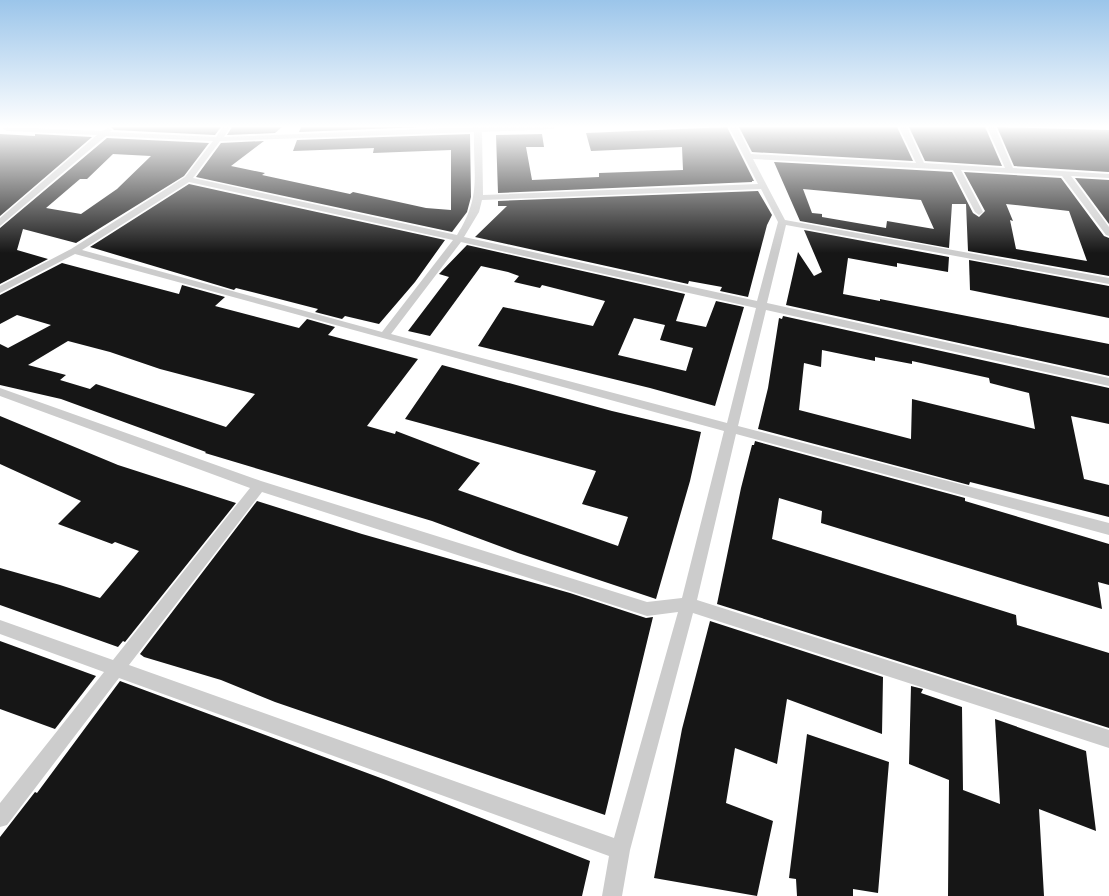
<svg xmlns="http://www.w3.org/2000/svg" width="1109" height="896" viewBox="0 0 1109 896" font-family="Inter,sans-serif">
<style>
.building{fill:#161616;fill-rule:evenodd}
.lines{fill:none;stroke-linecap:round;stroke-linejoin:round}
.street{fill:#ccc;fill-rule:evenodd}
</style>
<rect width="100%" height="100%" fill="#fff"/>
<!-- building -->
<g class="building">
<polygon points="111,127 221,127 215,135 114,130"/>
<polygon points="232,127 282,127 275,133 227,135"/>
<polygon points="301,127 421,127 299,132"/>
<polygon points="727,127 754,181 752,181 752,182 498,193 496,135 542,134 544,147 526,147 532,180 599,177 599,173 683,170 682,147 591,151 586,133"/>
<polygon points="739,127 897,127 913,161 752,152"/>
<polygon points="909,127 985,127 1002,166 925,161"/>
<polygon points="997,127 1109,130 1109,172 1014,166"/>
<polygon points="0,134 35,136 35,134 92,137 0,216"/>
<polygon points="470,134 471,197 467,212 452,232 196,177 221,143 264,141 231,166 265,173 262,175 350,194 353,192 426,208 451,210 451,150 373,153 374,148 293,151 297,140"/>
<path d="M107 138 209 143 184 176 76 243 23 229 17 250 48 259 0 284V228ZM113 154 151 156 117 189 81 214 46 208 80 179H87Z"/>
<path d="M774 162 952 172 973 213 979 217 985 211 964 172 1061 178 1104 236 1109 238V276L968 251 966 204H952L949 248 800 221ZM803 189 921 200 934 229 887 221 886 228 822 217V214L812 213ZM1006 204 1069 211 1087 261 1016 249 1010 220 1013 221Z"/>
<polygon points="1075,178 1109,180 1109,224"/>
<polygon points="189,184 445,240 415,282 379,324 345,316 342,319 315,312 318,309 236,288 234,290 90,247"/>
<polygon points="758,191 772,215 767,225 748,297 720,291 722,287 689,281 688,284 475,237 507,206 498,206 498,201"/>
<polygon points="804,230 949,257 948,272 897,263 897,267 848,258 843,294 880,301 880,299 1109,344 1109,376 786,305 798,252 814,276 822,272"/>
<path d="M467 245 685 294 676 321 706 327 716 301 744 307 715 406 650 388 478 346 503 307 593 326 605 301 542 285 540 288 514 282 519 276 508 272 481 266 430 336 408 331 449 277 439 274ZM634 318 665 325 660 340 693 348 686 371 618 355Z"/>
<polygon points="969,260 1109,286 1109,318 970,290"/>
<path d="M62 263 179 294 182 285 225 297 215 306 299 328 307 319 335 327 328 335 418 359 367 426 395 434 396 431 480 463 458 490 618 546 628 517 582 504 596 471 405 419 442 365 612 411 701 432 690 481 656 599 518 553 432 521 205 453 206 452 61 399 0 385V344L8 348 51 325 17 315 0 324V295ZM68 341 110 352 160 369 255 394 226 427 96 384 90 389 60 380 66 375 28 365Z"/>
<path d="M783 316 1109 388V424L1071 416 1084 479 1109 485V517L970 482 969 485 758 429 768 388 779 318 782 319ZM822 350 875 361V357L912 364V361L989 378 990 383 1029 393 1035 429 912 399 911 439 799 410 804 363 821 367Z"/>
<polygon points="0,416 118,465 236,503 125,642 123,641 118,647 0,605 0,568 60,585 100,598 139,551 115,542 112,544 58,524 81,501 0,464"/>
<polygon points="755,441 965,498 965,501 1109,544 1109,585 1098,582 1102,609 821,523 822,511 779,498 772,539 1016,615 1017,625 1109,653 1109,728 717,604 741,488 752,445 754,445"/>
<polygon points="257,501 362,534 570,593 646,618 653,617 605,815 275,702 221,680 144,657 140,654"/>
<polygon points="710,621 883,677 882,734 787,699 777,764 735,748 726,803 773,821 757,896 654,878 682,729"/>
<polygon points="0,641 96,676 55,729 0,709"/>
<polygon points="120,681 386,780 590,861 582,896 0,896 0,837 35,792 37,793"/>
<polygon points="911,686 923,689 921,693 962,707 963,790 1000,804 995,719 1086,751 1096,831 1039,809 1044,896 948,896 949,780 909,764"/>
<polygon points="807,734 889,762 878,893 853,889 853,896 797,896 796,879 789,878"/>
</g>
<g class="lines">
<!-- street -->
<path class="street" d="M4 127 102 131 108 128 112 130 110 132 216 137 223 127H230L224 137 474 127H556L553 129 482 132 483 195 758 184 729 127H737L751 154 916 163 899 127H907L924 163 1005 168 987 127H995L1013 168 1109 174V178L1071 176 1109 227V236L1106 235 1062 176 961 170 983 212 979 215 975 212 953 170 753 159 785 220 1109 278V284L786 225 767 303 1109 378V386L766 310 738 426 1109 523V535L736 434 697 600 1109 730V748L693 613 630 850 622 896H602L609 856 119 678 7 825 0 827V803L104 672 0 634V620L113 660 250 488 0 396V388L261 481 647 602 682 598 724 431 75 254 0 293V286L71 249 185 177 213 141 106 136 0 226V218L97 135 7 131 3 129ZM474 132C473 175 482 196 457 235L193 178 220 141ZM189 182 453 240 382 332 82 250ZM761 189 778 222 757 301 464 237 479 212 482 200ZM461 242 756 308 727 423 391 334ZM262 492 647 616 678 612 614 838 129 665Z"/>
</g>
<!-- sky -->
<linearGradient id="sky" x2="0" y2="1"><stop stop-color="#9bc5ea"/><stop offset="0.5" stop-color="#fff"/><stop offset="1" stop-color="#fff" stop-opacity="0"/></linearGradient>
<rect width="1109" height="253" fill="url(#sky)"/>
</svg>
